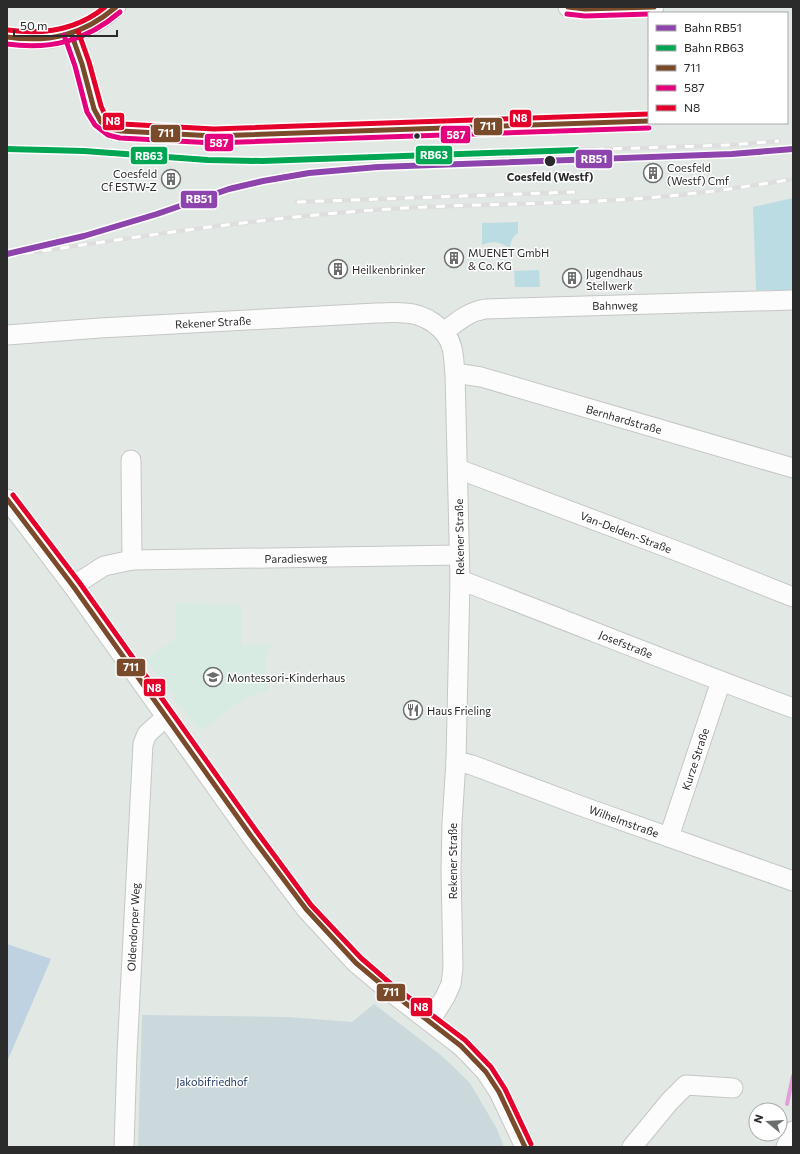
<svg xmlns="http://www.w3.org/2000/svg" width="800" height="1154" viewBox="0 0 800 1154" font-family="Commissioner,sans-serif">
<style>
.education{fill:#d8ebe2}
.green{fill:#bed2e1}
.cemetery{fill:#cbd8dc}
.pitch{fill:#bcdce4}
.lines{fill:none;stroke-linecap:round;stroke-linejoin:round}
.stream{stroke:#e49cdd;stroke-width:4}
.minor-casing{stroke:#c5c6c5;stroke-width:21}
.minor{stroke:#fbfcfb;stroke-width:19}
.rail-casing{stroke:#dfdede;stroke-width:4.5}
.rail{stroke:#fff;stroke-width:3;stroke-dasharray:9;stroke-linecap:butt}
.bus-1-casing{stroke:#fff;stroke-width:8}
.bus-2-casing{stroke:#fff;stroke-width:8}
.bus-3-casing{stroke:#fff;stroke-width:8}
.bus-1{stroke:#7a4b2a;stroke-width:5}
.bus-2{stroke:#e5007d;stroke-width:5}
.bus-3{stroke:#e4002b;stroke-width:5}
.rail-1-casing{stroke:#fff;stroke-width:9}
.rail-2-casing{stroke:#fff;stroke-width:9}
.rail-1{stroke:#8e44ad;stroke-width:6}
.rail-2{stroke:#00a651;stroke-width:6}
.bus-dot{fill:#2b2b2b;stroke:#fff;stroke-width:1.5}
.labels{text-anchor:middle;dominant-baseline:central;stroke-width:3;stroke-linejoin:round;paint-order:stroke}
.poi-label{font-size:11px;fill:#2b2b2b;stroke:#fff;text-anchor:start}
.stop-label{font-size:11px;font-weight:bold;fill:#2b2b2b;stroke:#fff}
.street-label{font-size:11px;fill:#2b2b2b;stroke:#fff}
.park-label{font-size:11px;fill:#213963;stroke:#fff}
.line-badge{stroke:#fff;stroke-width:1.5}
.badge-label{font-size:11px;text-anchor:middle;font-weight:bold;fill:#fff}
</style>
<rect width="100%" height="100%" fill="#e2e9e5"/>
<!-- education -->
<polygon class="education" points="176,603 242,605 242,645 270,644 265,662 268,692 247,696 200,732 146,660 176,638"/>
<!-- green -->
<polygon class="green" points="7,944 51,959 7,1062"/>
<!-- cemetery -->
<polygon class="cemetery" points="374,1004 442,1056 470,1083 497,1129 504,1147 138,1147 142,1015 288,1017 352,1022"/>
<!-- pitch -->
<g class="pitch">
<polygon points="793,198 793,290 756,290 753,207"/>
<path d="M518 222V233C512 237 511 241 510 248 499 242 494 240 482 245V223Z"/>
<polygon points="539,270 540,287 515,287 514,271"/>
</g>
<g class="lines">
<!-- stream -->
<polyline class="stream" points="787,1104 793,1076"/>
<!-- minor casing -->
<g class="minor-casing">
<g id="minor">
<polyline points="568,7 585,9 654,7"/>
<path d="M7 37C46 45 87 34 116 7"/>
<path d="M444 332C458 321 468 312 485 309L793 300"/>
<path d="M7 335 100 328 376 313C386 313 395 312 405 313 425 314 447 328 452 348 454 356 454 365 455 373L460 580 456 761 452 823 451 870 453 968 451 984 445 997 430 1021"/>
<polyline points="455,373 481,377 793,468"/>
<polyline points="131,460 132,560"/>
<polyline points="458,469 682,553 793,597"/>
<polyline points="7,499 73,586 251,836 306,909 356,963 387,989 461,1046 472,1057 486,1072 499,1092 525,1147"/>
<path d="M460 580C571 622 681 667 793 708"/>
<polyline points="73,586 104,566 132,560 459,555"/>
<polyline points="456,761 472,765 581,806 793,881"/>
<polyline points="669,837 721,681"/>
<polyline points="124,1147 127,1054 143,744 147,734 166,717"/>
<polyline points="632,1147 670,1101 686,1085 733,1088"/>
<polyline points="786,1147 793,1131"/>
</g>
</g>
<!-- minor -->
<use href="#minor" class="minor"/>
<!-- rail casing -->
<g class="rail-casing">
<g id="rail">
<polyline points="577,150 731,145 779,141"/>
<polyline points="297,202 575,192"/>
<path d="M7 256C125 239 243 220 362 211 446 204 531 205 616 200 675 197 734 189 793 179"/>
</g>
</g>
<!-- rail -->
<use href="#rail" class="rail"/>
<!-- bus-1 casing -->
<g class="bus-1-casing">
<g id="bus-1">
<polyline points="568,7 585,9 654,7"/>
<polyline points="71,33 82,64 94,109 101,122 111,129 121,131 214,136 649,121"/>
<path d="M7 37C50 43 83 35 116 7"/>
<polyline points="7,499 73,586 251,836 306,909 356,963 387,989 461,1046 486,1072 499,1092 525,1147"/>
</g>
</g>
<!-- bus-2 casing -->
<g class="bus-2-casing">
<g id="bus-2">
<polyline points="567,14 585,16 649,14"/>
<polyline points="64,35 75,66 87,112 95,125 108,135 120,138 214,143 649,128"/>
<path d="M7 44C51 50 86 41 120 12"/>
</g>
</g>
<!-- bus-3 casing -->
<g class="bus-3-casing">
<g id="bus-3">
<path d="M8 30C43 35 77 30 105 7"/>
<polyline points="78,31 89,62 101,106 106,117 114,122 122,124 214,129 649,114"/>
<polyline points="13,495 79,582 257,832 311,905 361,958 391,984 465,1040 491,1067 505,1089 531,1144"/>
</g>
</g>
<!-- bus-1 -->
<use href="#bus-1" class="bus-1"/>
<!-- bus-2 -->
<use href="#bus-2" class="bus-2"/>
<!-- bus-3 -->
<use href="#bus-3" class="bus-3"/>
<!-- rail-1 casing -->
<g class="rail-1-casing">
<polyline id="rail-1" points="7,254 84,236 157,214 229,189 263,181 309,173 378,167 732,154 793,149"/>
</g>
<!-- rail-2 casing -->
<g class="rail-2-casing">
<polyline id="rail-2" points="7,149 84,151 208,160 262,161 577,150"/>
</g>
<!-- rail-1 -->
<use href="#rail-1" class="rail-1"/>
<!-- rail-2 -->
<use href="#rail-2" class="rail-2"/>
</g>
<!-- icons -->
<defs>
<g id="building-ring" transform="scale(1)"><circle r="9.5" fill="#fff" stroke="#6b6e6c" stroke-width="1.5"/><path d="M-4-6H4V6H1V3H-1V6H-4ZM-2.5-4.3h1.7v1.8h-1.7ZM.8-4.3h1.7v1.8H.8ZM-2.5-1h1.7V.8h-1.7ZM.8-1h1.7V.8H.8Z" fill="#6b6e6c"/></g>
<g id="school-ring" transform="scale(1)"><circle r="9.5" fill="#fff" stroke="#6b6e6c" stroke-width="1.5"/><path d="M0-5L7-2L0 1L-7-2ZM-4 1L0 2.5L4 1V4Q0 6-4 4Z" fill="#6b6e6c"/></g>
<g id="restaurant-ring" transform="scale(1)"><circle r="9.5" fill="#fff" stroke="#6b6e6c" stroke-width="1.5"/><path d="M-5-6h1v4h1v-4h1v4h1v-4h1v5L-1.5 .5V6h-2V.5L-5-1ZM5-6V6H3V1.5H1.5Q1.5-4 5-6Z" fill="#6b6e6c"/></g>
</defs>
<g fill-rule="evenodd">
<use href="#building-ring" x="653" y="173"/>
<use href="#building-ring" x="171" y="179"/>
<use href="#building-ring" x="454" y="258"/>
<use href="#building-ring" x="338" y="269"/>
<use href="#building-ring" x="572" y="278"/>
<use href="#school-ring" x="213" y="677"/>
<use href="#restaurant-ring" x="413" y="710"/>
</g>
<!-- markers -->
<g class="bus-dot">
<circle cx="417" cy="136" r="3.5"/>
<circle cx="550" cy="161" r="6"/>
</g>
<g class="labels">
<!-- poi labels -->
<g class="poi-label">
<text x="667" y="167">Coesfeld<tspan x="667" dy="13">(Westf) Cmf</tspan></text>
<text x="157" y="173" text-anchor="end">Coesfeld<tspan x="157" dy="13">Cf ESTW-Z</tspan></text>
<text x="468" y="252">MUENET GmbH<tspan x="468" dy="13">&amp; Co. KG</tspan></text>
<text x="352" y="269">Heilkenbrinker</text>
<text x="586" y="272">Jugendhaus<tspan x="586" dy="13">Stellwerk</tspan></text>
<text x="227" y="677">Montessori-Kinderhaus</text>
<text x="427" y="710">Haus Frieling</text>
</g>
<!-- stop labels -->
<g class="stop-label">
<text x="550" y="176">Coesfeld (Westf)</text>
</g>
<!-- street labels -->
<g class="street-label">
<text transform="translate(615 305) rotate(-1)">Bahnweg</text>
<text transform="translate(213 322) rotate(-3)">Rekener Straße</text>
<text transform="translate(624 419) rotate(16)">Bernhardstraße</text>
<text transform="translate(626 532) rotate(21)">Van-Delden-Straße</text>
<text transform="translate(459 537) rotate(-91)">Rekener Straße</text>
<text transform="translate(296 558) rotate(-1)">Paradiesweg</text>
<text transform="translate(626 644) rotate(22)">Josefstraße</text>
<text transform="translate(695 759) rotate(-72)">Kurze Straße</text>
<text transform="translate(624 821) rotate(20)">Wilhelmstraße</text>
<text transform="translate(452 861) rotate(-90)">Rekener Straße</text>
<text transform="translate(133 927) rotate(-87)">Oldendorper Weg</text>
</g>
<!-- park labels -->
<g class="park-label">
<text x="212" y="1081">Jakobifriedhof</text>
</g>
</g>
<g class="line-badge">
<rect x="509" y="109" width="23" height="19" rx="4" fill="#e4002b"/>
<rect x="102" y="112" width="23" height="19" rx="4" fill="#e4002b"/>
<rect x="473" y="117" width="30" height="19" rx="4" fill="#7a4b2a"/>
<rect x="150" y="124" width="31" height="19" rx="4" fill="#7a4b2a"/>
<rect x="440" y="125" width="31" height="19" rx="4" fill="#e5007d"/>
<rect x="204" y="133" width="30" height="19" rx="4" fill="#e5007d"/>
<rect x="415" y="145" width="38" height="20" rx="4" fill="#00a651"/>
<rect x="130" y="146" width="38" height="19" rx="4" fill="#00a651"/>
<rect x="575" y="149" width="38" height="20" rx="4" fill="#8e44ad"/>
<rect x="180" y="190" width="38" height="19" rx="4" fill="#8e44ad"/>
<rect x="116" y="658" width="30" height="19" rx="4" fill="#7a4b2a"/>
<rect x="143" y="678" width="23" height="19" rx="4" fill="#e4002b"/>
<rect x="376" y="983" width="30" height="19" rx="4" fill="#7a4b2a"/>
<rect x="410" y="997" width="23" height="20" rx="4" fill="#e4002b"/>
</g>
<g class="badge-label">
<text x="520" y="122">N8</text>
<text x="113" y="125">N8</text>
<text x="488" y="130">711</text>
<text x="166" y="137">711</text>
<text x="456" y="139">587</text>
<text x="219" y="147">587</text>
<text x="434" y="159">RB63</text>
<text x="149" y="160">RB63</text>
<text x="594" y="163">RB51</text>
<text x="199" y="203">RB51</text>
<text x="131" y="671">711</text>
<text x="154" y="692">N8</text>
<text x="391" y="996">711</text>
<text x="421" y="1011">N8</text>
</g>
<!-- border -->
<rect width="800" height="1154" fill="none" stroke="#2b2b2b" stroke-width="16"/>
<!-- legend -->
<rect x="648" y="12" width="140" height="112" fill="#ffffff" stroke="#aaaaaa"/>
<rect x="656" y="25" width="20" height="6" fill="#8e44ad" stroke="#aaaaaa"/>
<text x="684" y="32" font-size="12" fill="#2b2b2b">Bahn RB51</text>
<rect x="656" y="45" width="20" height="6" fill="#00a651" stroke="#aaaaaa"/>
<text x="684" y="52" font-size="12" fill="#2b2b2b">Bahn RB63</text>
<rect x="656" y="65" width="20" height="6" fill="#7a4b2a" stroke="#aaaaaa"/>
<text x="684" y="72" font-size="12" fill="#2b2b2b">711</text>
<rect x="656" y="85" width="20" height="6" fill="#e5007d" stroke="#aaaaaa"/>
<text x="684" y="92" font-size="12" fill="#2b2b2b">587</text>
<rect x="656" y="105" width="20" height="6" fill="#e4002b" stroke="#aaaaaa"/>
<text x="684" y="112" font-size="12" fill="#2b2b2b">N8</text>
<!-- north arrow -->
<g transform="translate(768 1122) rotate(288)"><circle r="19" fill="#ffffff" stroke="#aaaaaa"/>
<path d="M0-3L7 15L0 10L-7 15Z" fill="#6b6e6c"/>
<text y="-6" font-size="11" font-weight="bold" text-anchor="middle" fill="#2b2b2b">N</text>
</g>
<!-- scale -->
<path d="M14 30v6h103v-6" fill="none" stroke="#2b2b2b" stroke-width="2"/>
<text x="20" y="30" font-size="12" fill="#2b2b2b" stroke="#ffffff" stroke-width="3" paint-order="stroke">50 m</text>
</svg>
